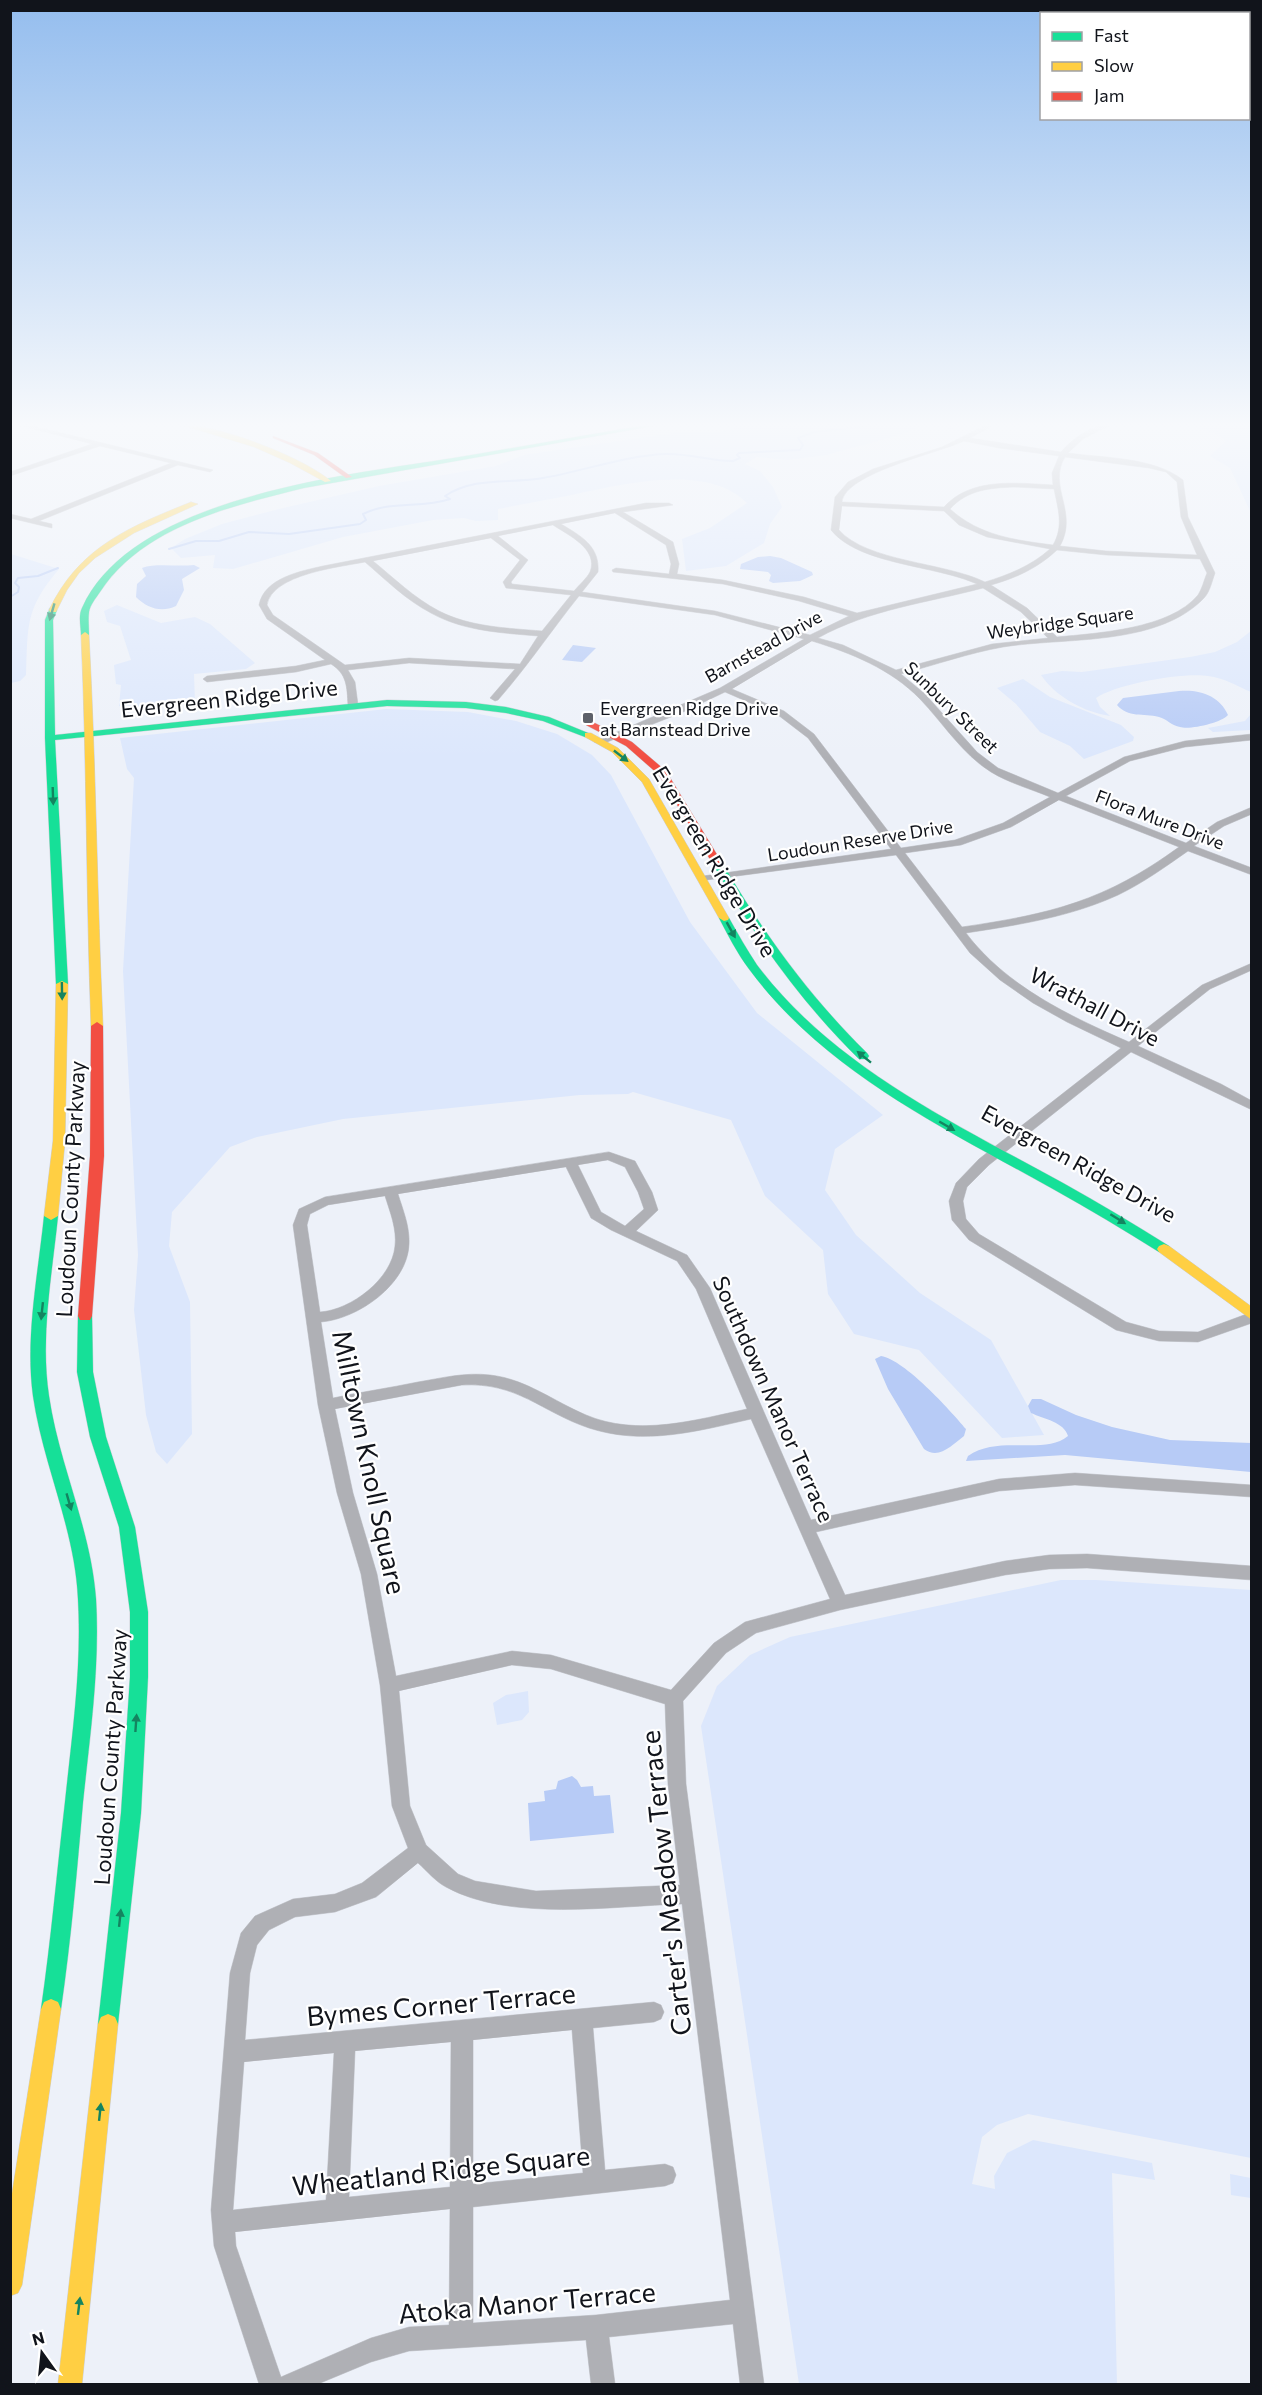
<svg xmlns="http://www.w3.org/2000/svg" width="1262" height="2395" viewBox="0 0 1262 2395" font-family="Commissioner,sans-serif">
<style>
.green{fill:#dce7fc}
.water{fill:#b7cbf6}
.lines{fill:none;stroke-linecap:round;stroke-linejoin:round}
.stream{stroke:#b7cbf6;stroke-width:2}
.street-casing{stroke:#cbced5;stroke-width:1}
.fast-casing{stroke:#cbced5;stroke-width:1}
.slow-casing{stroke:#cbced5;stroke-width:1}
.jam-casing{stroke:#cbced5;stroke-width:1}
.street{fill:#afb0b5;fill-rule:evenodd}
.fast{fill:#16e098;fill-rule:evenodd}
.slow{fill:#ffcf43;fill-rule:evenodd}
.jam{fill:#f24e42;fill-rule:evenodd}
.oneway{fill:#148460}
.poi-dot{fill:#5e6169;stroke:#fff;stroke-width:2}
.labels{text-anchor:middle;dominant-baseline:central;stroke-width:4.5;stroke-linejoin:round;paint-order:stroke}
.far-street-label{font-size:18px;fill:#11141b;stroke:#fff}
.far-poi-label{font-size:18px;fill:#11141b;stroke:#fff;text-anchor:start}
.street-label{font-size:22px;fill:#11141b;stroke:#fff}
.near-street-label{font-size:27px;fill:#11141b;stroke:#fff}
</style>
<rect width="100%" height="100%" fill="#edf1f9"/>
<!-- green -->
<g class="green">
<path d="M751 424H948L957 430 926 424 900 435 826 455 788 460 757 457 745 464 760 471 773 487 782 507 770 524 764 543 726 566 686 571 682 539 710 528 747 503C705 460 612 487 561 497 540 501 519 505 498 509V520L476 521 464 518 433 520 343 537 233 569 213 568 215 555 181 558 171 548 185 539 222 524 279 509 379 486 496 466 524 455 680 432 715 433Z"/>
<polygon points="1198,424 1251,424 1251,513 1230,468 1210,456 1226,441 1216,434 1194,426"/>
<path d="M11 554 59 569C25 609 28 625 26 675L20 681 11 683Z"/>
<polygon points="117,605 161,623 195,617 210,624 255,663 246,669 194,674 195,704 127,708 119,706 121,685 116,684 114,665 131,660 120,626 107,622 104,611"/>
<path d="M1251 631V692C1237 686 1224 678 1208 676 1184 672 1116 684 1096 698L1100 707 1110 716C1084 712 1056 697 1041 675L1062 671 1082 672 1190 657 1215 652 1237 642Z"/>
<polygon points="1023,679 1050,697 1121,725 1134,737 1133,741 1084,759 1070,746 1040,732 1016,704 997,688"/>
<polygon points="386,709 468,712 516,721 557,734 592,755 611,775 690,922 757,1013 883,1115 835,1149 825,1190 856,1235 920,1293 991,1340 1044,1435 1002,1438 919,1350 854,1334 828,1294 823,1250 765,1196 731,1120 633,1092 628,1094 580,1095 343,1119 257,1137 230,1147 172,1212 169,1246 190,1302 192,1434 167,1464 156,1452 146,1415 134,1310 138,1255 123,971 134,778 127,769 120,738"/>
<polygon points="1251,714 1251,730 1213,732 1208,728 1245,721"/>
<polygon points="1061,1580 1096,1580 1251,1590 1251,2158 1028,2114 997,2125 982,2137 972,2184 995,2189 994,2176 1007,2153 1033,2140 1152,2163 1155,2180 1112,2173 1117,2384 799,2384 701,1726 717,1686 750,1655 790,1637"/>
<polygon points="528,1691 529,1712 522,1720 497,1725 493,1703 506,1695"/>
<polygon points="1230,2174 1251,2178 1251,2198 1231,2195"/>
</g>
<!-- water -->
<g class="water">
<polygon points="770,556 781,558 812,572 813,575 800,581 773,583 769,581 771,575 768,572 740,569 741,564 758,557"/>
<path d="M194 565 200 568 182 579 184 590 176 606C161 613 147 608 136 597L137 584 146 576 142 568C155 563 178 567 194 565Z"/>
<polygon points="573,645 596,648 582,662 562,660"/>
<path d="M1179 691C1200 689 1220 696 1228 715 1221 723 1190 730 1180 727 1172 726 1167 719 1159 717 1143 713 1128 718 1117 705L1123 698Z"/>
<path d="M881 1356C905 1360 950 1410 966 1429L964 1436C952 1445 939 1460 924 1449L888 1389 875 1359Z"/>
<path d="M1032 1399H1041L1076 1415 1112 1427 1170 1440 1251 1443V1472L1065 1455 966 1461 968 1456C999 1434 1044 1456 1068 1436 1064 1422 1044 1419 1031 1413L1028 1406Z"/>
<polygon points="572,1776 577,1780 581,1787 593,1786 594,1796 610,1795 614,1833 530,1841 528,1803 545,1801 544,1791 556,1789 558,1781"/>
</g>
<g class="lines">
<!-- stream -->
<g class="stream">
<path d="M169 549 196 541H219L249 532 289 534 360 524 366 520 363 514C391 500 421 509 450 499L445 496C475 476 509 484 543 478 584 471 623 456 665 454 688 453 710 461 733 461L740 458 737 455 739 453 800 450 803 445 798 438 814 432 886 424"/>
<polyline points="10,597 18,592 19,587 15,583 18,578 38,576 58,568"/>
</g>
<!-- street casing -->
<g class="street-casing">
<g id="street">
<polygon points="14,424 25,424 213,470 210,472 178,465 39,521 52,524 52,528 10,518 10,514 31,519 171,463 100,446 10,476 10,472 92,444"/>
<path d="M988 424H996L970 438 1061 452C1073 438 1093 424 1112 424L1083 439 1068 453C1104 458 1154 457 1183 480L1188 517 1215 573C1212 581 1210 592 1204 598 1157 647 1065 637 1003 647 969 653 935 665 901 674L925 694 977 752 998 768 1058 793 1124 757 1185 741 1252 734V740L1185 747 1130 761 1066 796 1186 843 1217 822 1252 807V814L1224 826 1194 846 1252 868V875L1188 851C1165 867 1143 883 1118 895 1070 917 1018 925 966 933 1006 986 1069 1016 1129 1042L1202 985 1252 963V970L1210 989 1138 1046 1221 1084 1252 1101V1110L1131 1052 989 1165 967 1187 963 1201 966 1219 979 1234 1126 1322 1159 1331 1198 1332 1252 1312V1323L1198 1342 1159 1341 1116 1330 969 1240 952 1220 949 1201 956 1183 979 1159 1121 1048 1067 1022 1033 1003 1000 980 970 953 896 855 699 881 698 879 703 876 891 849 808 738 778 715 725 692 681 713 602 744 594 742 720 688 804 639 715 615 579 596C551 631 527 667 498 700L495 701 490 698 515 669 409 663 348 670 355 682 358 705 353 708 348 705C347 687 347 674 331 664L296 672 207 682 203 679 207 676 296 666 325 660 267 619 259 605C264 578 301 571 323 566L646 503H669L673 505 623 512 673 542 679 564 677 574 723 580 804 597 857 613 977 584C935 565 859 565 831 530L835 497 848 482 873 469 942 447ZM964 441 999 448 1059 456 1052 473 1053 485C1016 483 971 477 944 507L842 502C845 473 939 453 964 441ZM1065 457 1149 468 1166 472 1177 482 1181 517 1197 555 1106 551 1060 546C1079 512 1047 486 1065 457ZM1014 487 1054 489C1058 509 1064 526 1053 545 1015 540 980 536 950 509 967 490 989 488 1014 487ZM842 506 944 511 959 525 987 537 1050 549C1031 566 1008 575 985 582 944 562 867 562 839 530ZM615 513 666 545 671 564 669 574 616 568 612 570 613 572 723 584 799 601 849 616 810 635 715 611 582 592 598 572C600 546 581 536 561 524ZM553 525C568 535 599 549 590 572 587 578 579 585 574 591L512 584 511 582 528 560 498 536ZM491 538 520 560 503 582 506 588 571 595 542 631C507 628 470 627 439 611 414 598 394 578 373 561ZM1057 550 1106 555 1200 559 1207 573C1204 580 1202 589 1198 595 1170 629 1098 633 1057 637L1027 608 991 585C1016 578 1038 568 1057 550ZM365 562C386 580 406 600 431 613 463 631 502 633 538 636L520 664 409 658 345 665 273 615 267 605C272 574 340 567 365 562ZM983 588 1021 612 1048 638 992 644 896 670 843 645 818 638C870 609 927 603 983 588ZM812 641C851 653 891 669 920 699 943 723 962 754 991 772 1009 783 1031 789 1050 797L1003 823 955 840 901 848 814 734 784 711 732 689ZM1059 800 1179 847C1105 901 1051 914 962 927L905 853 961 845 1011 827Z"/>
<path d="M609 1152 635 1161 652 1192 658 1210 636 1231 687 1255 710 1288 811 1520 999 1479 1075 1473 1252 1485V1497L1075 1485 999 1491 816 1532 845 1595 1005 1561 1049 1555 1087 1554 1252 1566V1580L1087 1568 1049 1569 1005 1575 840 1610 756 1633 726 1653 683 1701 686 1784 764 2384H740L733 2324 609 2337 615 2384H591L586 2340 409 2351 371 2362 318 2384H259L214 2246 211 2210 230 1973 241 1933 255 1916 293 1899 335 1894 362 1883 408 1848 392 1806 380 1685 361 1574 337 1493 318 1405 293 1225 299 1209 325 1197ZM608 1160 625 1167 638 1192 644 1209 625 1226 601 1212 578 1165ZM566 1167 591 1218 611 1230 677 1261 696 1289 747 1409C695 1420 638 1437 586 1415 553 1401 526 1379 490 1375 465 1372 442 1378 418 1382 389 1388 361 1392 333 1398L321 1322C358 1319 408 1284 409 1244 410 1227 403 1210 398 1194ZM385 1196C390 1212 397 1229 395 1246 392 1279 351 1310 320 1312L307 1225 310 1214 328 1205ZM462 1385C518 1382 541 1412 589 1428 644 1446 698 1431 751 1419L830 1599 745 1622 714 1643 671 1690 551 1655 512 1651 396 1676 377 1574 353 1493 335 1409ZM512 1665 551 1669 665 1704 668 1784 680 1885 536 1891 475 1881 458 1874 426 1845 410 1806 399 1691ZM418 1863C427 1871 436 1882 446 1887 509 1922 612 1906 682 1904L730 2300 596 2315 473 2323V2207L665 2186 673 2183 676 2175 673 2167 665 2164 605 2170 593 2028 654 2022 661 2019 664 2012 661 2005 654 2002 245 2040 250 1973 257 1945 269 1930 295 1917 335 1912 376 1897ZM572 2030 583 2173 473 2184V2040ZM451 2042 450 2187 349 2197 355 2051ZM334 2053 326 2200 233 2210 244 2062ZM450 2209 449 2325 409 2327 371 2338 281 2377 236 2246 235 2232Z"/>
</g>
</g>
<!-- fast casing -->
<g class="fast-casing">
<g id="fast">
<path d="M651 424H665L304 488C232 506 143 526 100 592 96 598 90 605 89 612 88 620 89 627 89 635L85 638 81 635C81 627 78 616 82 608 131 497 347 475 453 458 519 447 585 435 651 424Z"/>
<polygon points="50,608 57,610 53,620 55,735 387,700 466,702 506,707 549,717 593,735 585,737 543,721 506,713 466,708 387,706 55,740 68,984 62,987 56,984 45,738 45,620"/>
<path d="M719 863 724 866C765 935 810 997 867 1053L869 1056 867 1059H859C800 1001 755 937 714 866Z"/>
<path d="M724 915 729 918C738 934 747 950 757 965 834 1067 954 1123 1063 1183 1099 1203 1134 1224 1169 1246L1171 1249 1169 1252H1159C1124 1230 1089 1209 1053 1189 944 1128 825 1072 749 969 737 953 728 935 719 918Z"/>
<path d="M51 1212 58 1216C52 1275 40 1337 49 1396 59 1465 91 1529 96 1599 100 1667 90 1735 83 1802 77 1871 71 1940 61 2009L58 2016 51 2019 44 2016 41 2009C51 1940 57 1871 65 1802 72 1735 82 1667 78 1599 75 1529 43 1465 33 1396 25 1337 38 1275 44 1216Z"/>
<polygon points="85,1311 90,1312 92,1316 93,1372 106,1437 135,1527 148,1612 148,1677 141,1813 118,2024 115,2031 108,2034 101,2031 98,2024 121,1813 130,1677 130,1612 119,1527 90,1437 77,1372 78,1316 80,1312"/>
</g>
</g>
<!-- slow casing -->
<g class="slow-casing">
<g id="slow">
<path d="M178 424C217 424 301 456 331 481L325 482 290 463 254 447Z"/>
<path d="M191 502 198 504 134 533 95 558 79 573 67 590 56 612H50L49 610C79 547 129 527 191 502Z"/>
<path d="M85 632 89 635C96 765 97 896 103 1026L97 1030 91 1026C86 896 87 765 81 635Z"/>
<polygon points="585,733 591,733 618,748 649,779 729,918 728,920 724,921 719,918 642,782 612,752 585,737"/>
<polygon points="62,981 68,984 65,1141 58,1216 51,1220 44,1216 53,1141 56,984"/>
<polygon points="1164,1244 1169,1246 1252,1307 1252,1320 1159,1252 1157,1249 1159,1246"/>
<polygon points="51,1999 58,2002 61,2009 22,2285 18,2293 10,2296 10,2206 41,2009 44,2002"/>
<polygon points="108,2014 115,2017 118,2024 82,2384 58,2384 98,2024 101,2017"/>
</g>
</g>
<!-- jam casing -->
<g class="jam-casing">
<g id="jam">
<polygon points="273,436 318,453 352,477 346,478 314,455 273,438"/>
<polygon points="589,720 632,742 666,771 724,866 723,868 719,869 714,866 659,775 626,746 586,725 586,721"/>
<polygon points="97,1022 103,1026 104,1156 92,1316 90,1320 80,1320 78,1316 90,1156 91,1026"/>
</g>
</g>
<!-- street -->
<use href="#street" class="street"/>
<!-- fast -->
<use href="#fast" class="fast"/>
<!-- slow -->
<use href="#slow" class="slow"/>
<!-- jam -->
<use href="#jam" class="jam"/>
</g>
<!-- one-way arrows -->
<defs><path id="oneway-solid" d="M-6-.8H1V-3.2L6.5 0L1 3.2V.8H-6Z" transform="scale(1.5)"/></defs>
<g class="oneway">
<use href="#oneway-solid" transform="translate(52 612) rotate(106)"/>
<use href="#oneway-solid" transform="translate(621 756) rotate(38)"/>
<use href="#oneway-solid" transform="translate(53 796) rotate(88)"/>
<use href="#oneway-solid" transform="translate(731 930) rotate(61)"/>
<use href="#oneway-solid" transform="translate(62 991) rotate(89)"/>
<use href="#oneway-solid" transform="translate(864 1057) rotate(-141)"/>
<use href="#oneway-solid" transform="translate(947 1126) rotate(30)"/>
<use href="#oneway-solid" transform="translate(1118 1219) rotate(32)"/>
<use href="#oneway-solid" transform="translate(42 1311) rotate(96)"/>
<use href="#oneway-solid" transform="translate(69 1502) rotate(74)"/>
<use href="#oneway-solid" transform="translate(136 1723) rotate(-86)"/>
<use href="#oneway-solid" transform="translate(120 1918) rotate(-84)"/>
<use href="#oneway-solid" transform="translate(100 2112) rotate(-84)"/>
<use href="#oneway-solid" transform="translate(79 2306) rotate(-83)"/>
</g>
<!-- sky -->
<linearGradient id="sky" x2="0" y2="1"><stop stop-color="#94bdee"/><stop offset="0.56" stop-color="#f7f9fc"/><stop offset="1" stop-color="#f7f9fc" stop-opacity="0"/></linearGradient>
<rect width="1262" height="759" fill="url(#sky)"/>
<!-- markers -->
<rect class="poi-dot" x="582" y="712" width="12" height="12" rx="3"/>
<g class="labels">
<!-- far-street labels -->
<g class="far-street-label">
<text transform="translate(1060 622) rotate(-8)">Weybridge Square</text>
<text transform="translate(763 646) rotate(-29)">Barnstead Drive</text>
<text transform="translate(952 707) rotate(44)">Sunbury Street</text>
<text transform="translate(1160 819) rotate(21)">Flora Mure Drive</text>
<text transform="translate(860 840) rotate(-9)">Loudoun Reserve Drive</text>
</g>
<!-- far-poi labels -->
<g class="far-poi-label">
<text x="600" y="708">Evergreen Ridge Drive<tspan x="600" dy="21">at Barnstead Drive</tspan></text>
</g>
<!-- street labels -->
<g class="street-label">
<text transform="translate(229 698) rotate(-6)">Evergreen Ridge Drive</text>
<text transform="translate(715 861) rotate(59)">Evergreen Ridge Drive</text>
<text transform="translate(1095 1006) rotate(28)">Wrathall Drive</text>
<text transform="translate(1079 1163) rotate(29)">Evergreen Ridge Drive</text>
<text transform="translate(70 1189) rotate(-87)">Loudoun County Parkway</text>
<text transform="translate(774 1399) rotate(66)">Southdown Manor Terrace</text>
<text transform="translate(110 1757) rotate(-86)">Loudoun County Parkway</text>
</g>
<!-- near-street labels -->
<g class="near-street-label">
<text transform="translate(370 1462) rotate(78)">Milltown Knoll Square</text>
<text transform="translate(665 1883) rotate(-96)">Carter's Meadow Terrace</text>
<text transform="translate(441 2004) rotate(-5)">Bymes Corner Terrace</text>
<text transform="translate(441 2170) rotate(-6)">Wheatland Ridge Square</text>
<text transform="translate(527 2302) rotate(-5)">Atoka Manor Terrace</text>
</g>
</g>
<!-- border -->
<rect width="1262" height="2395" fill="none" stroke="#11141b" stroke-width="24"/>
<!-- legend -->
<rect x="1040" y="12" width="210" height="108" fill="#ffffff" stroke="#a0a1a4" stroke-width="1.5"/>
<rect x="1052" y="32" width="30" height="9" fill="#16e098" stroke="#a0a1a4" stroke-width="1.5"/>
<text x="1094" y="42" font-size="18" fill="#11141b">Fast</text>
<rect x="1052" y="62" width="30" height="9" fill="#ffcf43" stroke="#a0a1a4" stroke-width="1.5"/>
<text x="1094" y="72" font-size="18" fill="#11141b">Slow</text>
<rect x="1052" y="92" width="30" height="9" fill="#f24e42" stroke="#a0a1a4" stroke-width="1.5"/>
<text x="1094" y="102" font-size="18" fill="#11141b">Jam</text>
<!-- north arrow -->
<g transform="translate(42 2353) rotate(345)" stroke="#ffffff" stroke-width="4.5" paint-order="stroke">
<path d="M0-4.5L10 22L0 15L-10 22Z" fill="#11141b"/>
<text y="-9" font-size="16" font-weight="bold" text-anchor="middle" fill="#11141b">N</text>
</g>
</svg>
